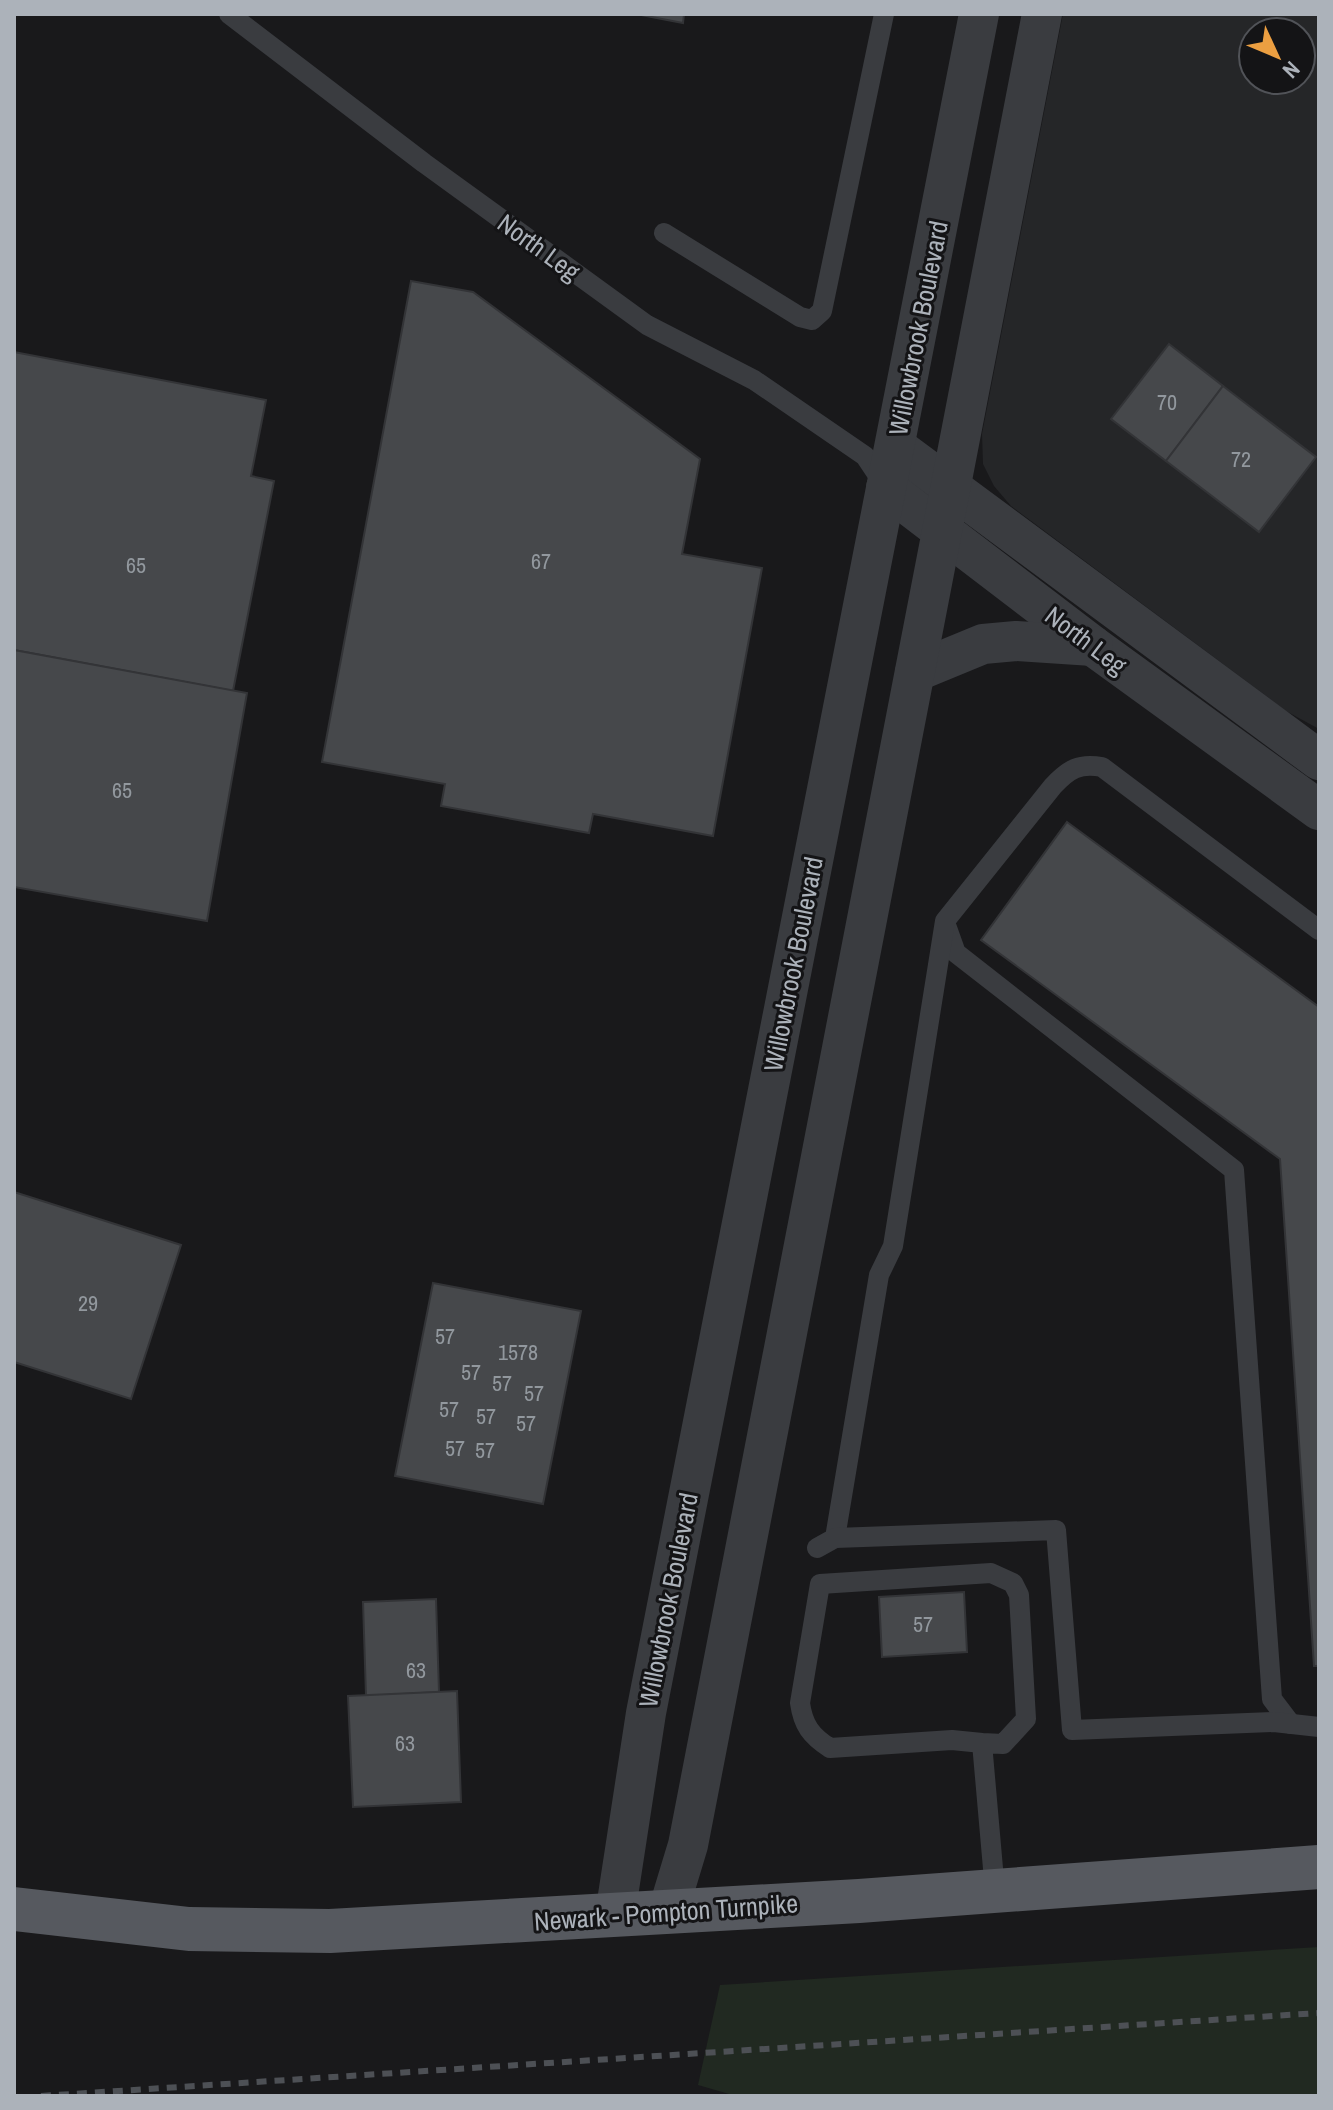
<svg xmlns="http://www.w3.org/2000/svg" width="1333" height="2110" viewBox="0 0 1333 2110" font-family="'Archivo Narrow',sans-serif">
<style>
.built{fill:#252628;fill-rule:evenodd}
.green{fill:#212921}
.building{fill:#46484b;stroke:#333437;stroke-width:2}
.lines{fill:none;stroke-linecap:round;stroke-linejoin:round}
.service{stroke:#3a3c40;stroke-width:20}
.minor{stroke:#3a3c40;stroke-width:40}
.primary{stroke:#56595f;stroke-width:44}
.rail{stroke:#4d5055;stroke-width:6;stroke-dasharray:10 8;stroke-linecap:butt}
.labels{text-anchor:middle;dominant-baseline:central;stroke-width:6;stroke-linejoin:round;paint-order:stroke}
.number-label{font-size:22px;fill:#92989e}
.street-label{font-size:26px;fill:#acb2ba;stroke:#141416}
</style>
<rect width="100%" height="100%" fill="#19191b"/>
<!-- built -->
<path class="built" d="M1063 14H1319V729L1286 711 1011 506 994 486 983 464 982 434ZM1253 32H1301V80H1253Z"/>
<!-- green -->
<polygon class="green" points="1319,1947 1319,2096 736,2096 698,2085 720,1985"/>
<!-- building -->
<g class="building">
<polygon points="636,14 684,14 683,23"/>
<polygon points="411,281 473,292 700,459 682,554 762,568 713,836 593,814 589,833 441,806 445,784 322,762"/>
<polygon points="1169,344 1223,386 1166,461 1111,419"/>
<polygon points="14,352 266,400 251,476 274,481 233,691 14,650"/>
<polygon points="1223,386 1316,457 1259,532 1166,461"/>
<polygon points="14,650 247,693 207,921 14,887"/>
<polygon points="1067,822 1319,1007 1319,1666 1314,1666 1280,1159 981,940"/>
<polygon points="14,1192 181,1245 131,1399 14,1362"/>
<polygon points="433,1283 581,1311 543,1504 395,1476"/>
<polygon points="964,1592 967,1652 882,1657 879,1597"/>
<polygon points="436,1599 439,1692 366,1696 363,1602"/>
<polygon points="457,1691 461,1802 353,1807 348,1696"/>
</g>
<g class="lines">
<!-- service -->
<g class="service">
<polyline points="229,14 424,163 647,325 754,380 865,456 885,486"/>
<polyline points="664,233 800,317 812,320 822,311 884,14"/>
<polyline points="946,925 956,953 1234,1170 1272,1699 1291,1724"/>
<path d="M835 1538 879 1275 893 1246 945 921 1053 786C1069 769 1079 763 1102 767L1319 930"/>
<polyline points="817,1548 835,1538 1056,1530 1072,1730 1274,1722 1319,1727"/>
<path d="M982 1743 952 1740 830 1748C811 1736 803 1725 800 1703L820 1584 991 1573 1013 1583 1019 1595 1026 1719 1003 1744 982 1743 995 1891"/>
</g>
<!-- minor -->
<g class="minor">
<polyline points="895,446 1319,760"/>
<polyline points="886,488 1093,646 1319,810"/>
<polyline points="915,672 983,644 1016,641 1093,646"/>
<polyline points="668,1911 688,1845 1042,14"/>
<polyline points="615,1915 646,1713 979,14"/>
</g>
<!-- primary -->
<polyline class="primary" points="14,1909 189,1929 330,1931 859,1901 1319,1867"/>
<!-- rail -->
<polyline class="rail" points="41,2096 1319,2013"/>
</g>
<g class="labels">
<!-- number labels -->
<g class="number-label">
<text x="1167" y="402">70</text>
<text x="1241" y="459">72</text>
<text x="541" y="561">67</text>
<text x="136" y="565">65</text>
<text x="122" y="790">65</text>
<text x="88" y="1303">29</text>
<text x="445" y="1336">57</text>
<text x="518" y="1352">1578</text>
<text x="471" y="1372">57</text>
<text x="502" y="1383">57</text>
<text x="534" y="1393">57</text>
<text x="449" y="1409">57</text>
<text x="486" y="1416">57</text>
<text x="526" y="1423">57</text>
<text x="455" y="1448">57</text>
<text x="485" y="1450">57</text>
<text x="923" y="1624">57</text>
<text x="416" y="1670">63</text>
<text x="405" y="1743">63</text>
</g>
<!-- street labels -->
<g class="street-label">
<text transform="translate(539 247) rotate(36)">North Leg</text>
<text transform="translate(918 328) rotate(-79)">Willowbrook Boulevard</text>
<text transform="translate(1086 640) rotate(37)">North Leg</text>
<text transform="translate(793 964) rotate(-79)">Willowbrook Boulevard</text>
<text transform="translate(668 1600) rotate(-79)">Willowbrook Boulevard</text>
<text transform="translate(666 1912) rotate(-4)">Newark - Pompton Turnpike</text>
</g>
</g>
<!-- border -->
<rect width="1333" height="2110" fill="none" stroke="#acb2ba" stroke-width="32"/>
<!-- north arrow -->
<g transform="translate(1277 56) rotate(134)"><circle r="38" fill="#141416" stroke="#515358" stroke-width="2"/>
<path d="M0-6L14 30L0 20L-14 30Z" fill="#ec9f41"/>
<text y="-12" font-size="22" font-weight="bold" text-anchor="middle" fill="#acb2ba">N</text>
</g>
</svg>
